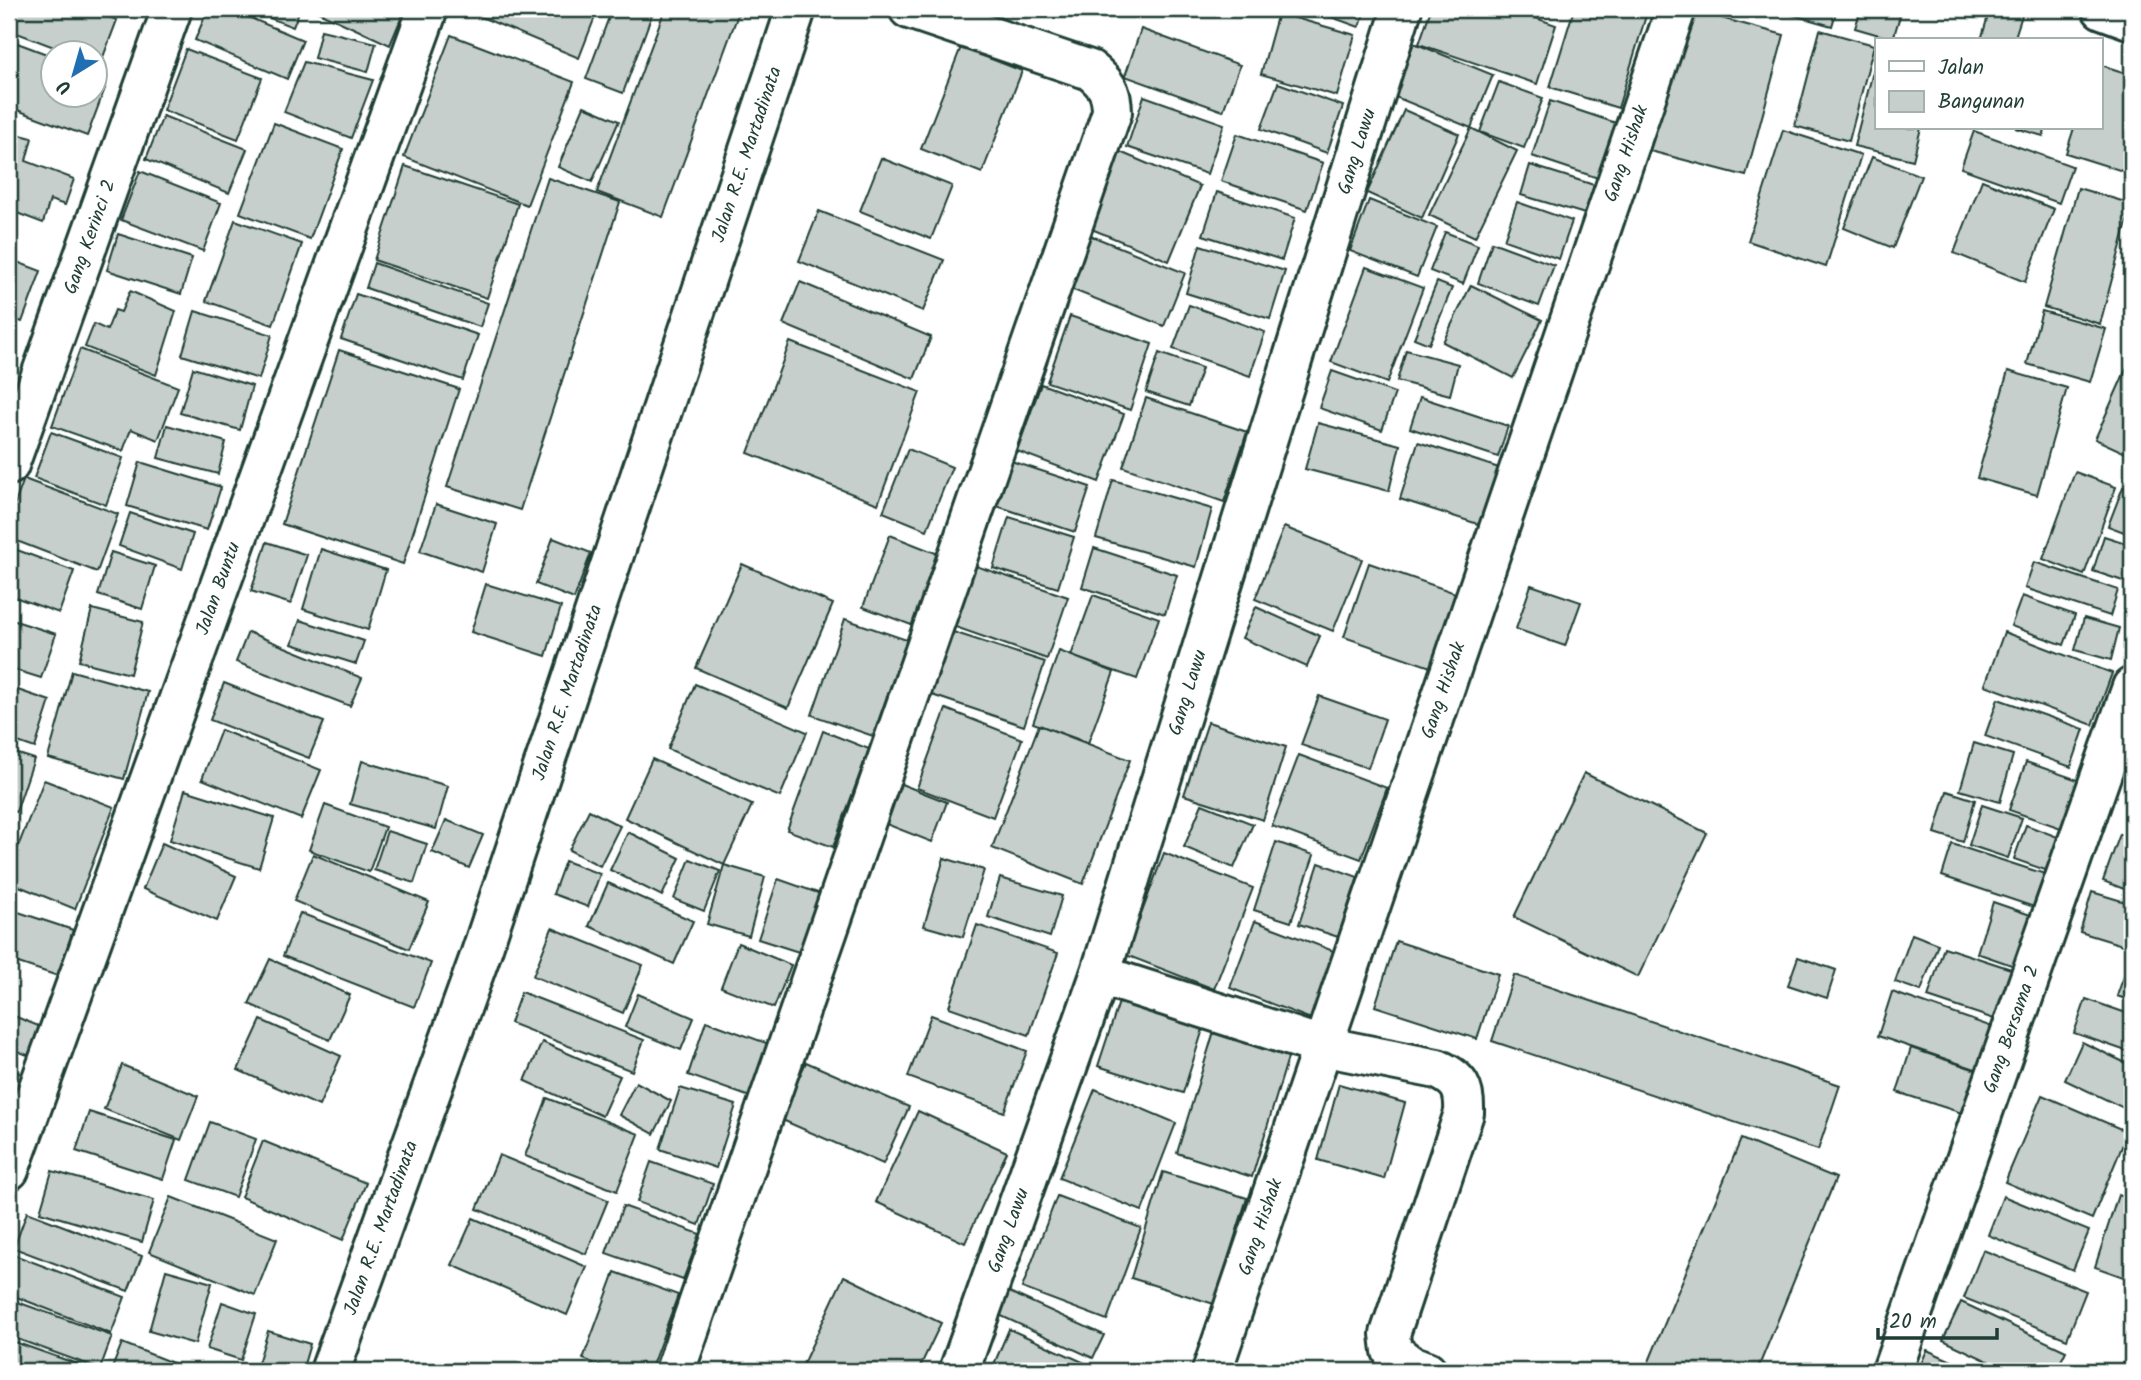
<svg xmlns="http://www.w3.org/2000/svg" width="2141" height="1380" viewBox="0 0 2141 1380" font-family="Kalam,sans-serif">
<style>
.building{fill:#c7cfcc;stroke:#1f3d34;stroke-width:2}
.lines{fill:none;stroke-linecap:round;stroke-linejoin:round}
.minor-casing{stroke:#1f3d34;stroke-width:44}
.minor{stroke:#fff;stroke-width:38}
.labels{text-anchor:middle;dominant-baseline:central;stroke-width:5;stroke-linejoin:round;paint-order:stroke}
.street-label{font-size:19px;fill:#1f3d34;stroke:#fff}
</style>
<rect width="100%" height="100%" fill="#fff"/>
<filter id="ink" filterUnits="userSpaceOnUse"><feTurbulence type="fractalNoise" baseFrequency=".0143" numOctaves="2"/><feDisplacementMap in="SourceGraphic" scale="14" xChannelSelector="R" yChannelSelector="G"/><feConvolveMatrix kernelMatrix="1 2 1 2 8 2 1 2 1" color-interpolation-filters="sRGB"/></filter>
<g filter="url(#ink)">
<!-- building -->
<g class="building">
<polygon points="16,9 88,9 117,20 100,65 94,63 94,52 67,52 9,30"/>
<polygon points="208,9 229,9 303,40 287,79 195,40"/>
<polygon points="246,9 300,9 293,27"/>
<polygon points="312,9 405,9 390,45"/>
<polygon points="462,9 598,9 579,58"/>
<polygon points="612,9 654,9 623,93 586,79"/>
<polygon points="665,9 740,9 663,217 597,192"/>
<polygon points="1309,9 1366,9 1359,27"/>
<polygon points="1431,9 1510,9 1556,25 1537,84 1419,44"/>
<polygon points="1574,9 1648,9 1618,108 1550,87"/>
<polygon points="1688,9 1784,35 1746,176 1650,151"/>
<polygon points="1782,9 1837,9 1832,26 1782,12"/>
<polygon points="1861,9 1902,9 1893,39 1855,28"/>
<polygon points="1990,9 2024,9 2014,40 1981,40"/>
<polygon points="1278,13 1355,35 1337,96 1261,74"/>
<polygon points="1141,29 1240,65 1223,111 1125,76"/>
<polygon points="321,30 376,43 368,72 314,58"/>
<polygon points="1820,30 1874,45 1849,141 1795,126"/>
<polygon points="451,35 574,82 527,205 404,157"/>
<polygon points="12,41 52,56 52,94 94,94 94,84 105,88 87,136 9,107 9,49"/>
<polygon points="1414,43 1493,75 1471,128 1393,96"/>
<polygon points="961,47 1022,71 982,173 921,149"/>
<polygon points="186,49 262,78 238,139 163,110"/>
<polygon points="1877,56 1877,128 1921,128 1913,160 1854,146"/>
<polygon points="304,62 373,80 351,138 284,112"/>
<polygon points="2101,65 2132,75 2132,174 2066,153 2074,128 2101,128"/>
<polygon points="1499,82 1543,98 1524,148 1480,132"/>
<polygon points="1278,83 1343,106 1327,153 1261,129"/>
<polygon points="1144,96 1224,124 1207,174 1127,147"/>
<polygon points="1550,101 1622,125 1604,180 1532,156"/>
<polygon points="584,106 619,121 592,182 558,167"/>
<polygon points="1404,110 1459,134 1422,218 1367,193"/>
<polygon points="163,116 247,149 229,193 146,159"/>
<polygon points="274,123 343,149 310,239 240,213"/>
<polygon points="1471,128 1517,151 1475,237 1429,215"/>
<polygon points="2015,128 2046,128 2043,136"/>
<polygon points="1783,130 1861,155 1826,267 1748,241"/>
<polygon points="1974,131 2072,166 2059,203 1961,168"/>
<polygon points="9,132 32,138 26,161 74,179 65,205 50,200 43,223 9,210"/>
<polygon points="1237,134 1323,163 1307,210 1221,181"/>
<polygon points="1120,152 1200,186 1169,261 1089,228"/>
<polygon points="1872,157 1921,176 1893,248 1844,228"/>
<polygon points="881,158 952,186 931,239 860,211"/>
<polygon points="1530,165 1594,185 1585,214 1521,195"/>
<polygon points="405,166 518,204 487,298 374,260"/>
<polygon points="140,171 221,203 203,251 121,220"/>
<polygon points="548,178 620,202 520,510 447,487"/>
<polygon points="1982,180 2054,209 2025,282 1954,253"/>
<polygon points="2078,188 2132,204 2100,324 2044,307"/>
<polygon points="1217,192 1295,218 1282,260 1203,235"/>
<polygon points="1369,200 1437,227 1417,277 1350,251"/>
<polygon points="1517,202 1572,221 1559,259 1504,240"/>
<polygon points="819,211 944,260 923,311 799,261"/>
<polygon points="235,220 302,244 273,325 206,301"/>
<polygon points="1445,232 1478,245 1463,284 1430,271"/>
<polygon points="118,234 192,258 181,294 107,270"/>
<polygon points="1089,235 1185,273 1164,326 1068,288"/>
<polygon points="1492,242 1554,265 1539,306 1478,283"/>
<polygon points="1200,245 1285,271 1270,319 1186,293"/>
<polygon points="9,259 41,271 22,322 9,317"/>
<polygon points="374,263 488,303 480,327 366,288"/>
<polygon points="1366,267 1423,288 1387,383 1331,362"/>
<polygon points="800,282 931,337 914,379 783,324"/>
<polygon points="1437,282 1452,288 1429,344 1414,338"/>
<polygon points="1471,285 1542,320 1513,378 1443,342"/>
<polygon points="130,291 176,311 156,375 85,347 94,324 107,330 115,310 121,312"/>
<polygon points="356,294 478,335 463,380 341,339"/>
<polygon points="1189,305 1265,332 1250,376 1173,349"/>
<polygon points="195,311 272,335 259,379 182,355"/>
<polygon points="2042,311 2106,329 2090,382 2027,364"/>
<polygon points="1070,316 1152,344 1130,410 1047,382"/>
<polygon points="790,342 920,392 878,504 748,453"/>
<polygon points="80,349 178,387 158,440 131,429 123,451 52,426"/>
<polygon points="339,350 459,389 403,564 282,524"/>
<polygon points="1406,350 1458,364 1450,395 1397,381"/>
<polygon points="1159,353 1202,368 1189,406 1146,392"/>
<polygon points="2132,356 2132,456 2095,439"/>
<polygon points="193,368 252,386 240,430 180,413"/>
<polygon points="1332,371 1395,393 1382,430 1319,408"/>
<polygon points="2008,371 2067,388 2037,495 1977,478"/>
<polygon points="1041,384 1124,414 1099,482 1017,451"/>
<polygon points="1420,397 1508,426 1498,457 1410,428"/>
<polygon points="1146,398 1247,432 1224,502 1123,467"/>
<polygon points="1318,423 1400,445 1389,491 1305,469"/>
<polygon points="167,425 226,442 218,474 158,458"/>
<polygon points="51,432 123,458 106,505 34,478"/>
<polygon points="1418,442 1502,469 1484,526 1400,499"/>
<polygon points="908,449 952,467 927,530 883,512"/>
<polygon points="1008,460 1090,487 1075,532 994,505"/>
<polygon points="140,462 221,487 207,530 127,506"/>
<polygon points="2075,472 2116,487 2084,575 2043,559"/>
<polygon points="24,479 118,514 97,572 9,538 9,520"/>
<polygon points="1113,480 1212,509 1196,567 1096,538"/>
<polygon points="2123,487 2132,490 2132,535 2108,526"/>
<polygon points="436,504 497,524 482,572 420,551"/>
<polygon points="130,513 193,534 182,569 119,546"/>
<polygon points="1009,517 1074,537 1058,588 993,568"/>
<polygon points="1284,527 1362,559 1333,631 1255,599"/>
<polygon points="890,535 941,555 914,626 863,607"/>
<polygon points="2104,536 2132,545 2132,584 2093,571"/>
<polygon points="553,538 591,553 574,599 536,584"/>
<polygon points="267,542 307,555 291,604 251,591"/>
<polygon points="9,547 74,571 59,613 9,595"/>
<polygon points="1094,548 1177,575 1165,614 1082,587"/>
<polygon points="321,549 386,570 368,630 303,609"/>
<polygon points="111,552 155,566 142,609 98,595"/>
<polygon points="964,562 1068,597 1047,659 944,623"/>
<polygon points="2034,562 2118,590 2110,616 2025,588"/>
<polygon points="1369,563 1467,597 1442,671 1344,637"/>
<polygon points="742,564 833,604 788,708 696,668"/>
<polygon points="486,584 561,607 546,656 471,632"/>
<polygon points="1531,585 1581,602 1565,646 1516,629"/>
<polygon points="1093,595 1159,618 1137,679 1071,656"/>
<polygon points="2022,596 2075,615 2064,645 2011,626"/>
<polygon points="1256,607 1320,636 1307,667 1242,638"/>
<polygon points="92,609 143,622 130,674 79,661"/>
<polygon points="2084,618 2119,628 2111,660 2075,650"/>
<polygon points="9,619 56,634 41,678 9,668"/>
<polygon points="845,619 907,640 873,736 812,715"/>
<polygon points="300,620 364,641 356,664 292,644"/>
<polygon points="950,631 1045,662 1024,726 929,694"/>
<polygon points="248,632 362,678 350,706 236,662"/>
<polygon points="2004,632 2112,673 2093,725 1985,685"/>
<polygon points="1059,651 1114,672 1088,743 1033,723"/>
<polygon points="72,671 148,692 124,779 48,758"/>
<polygon points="224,683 324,722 309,758 210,720"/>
<polygon points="695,684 807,732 780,797 668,749"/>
<polygon points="9,687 50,701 35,748 9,739"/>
<polygon points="1319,696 1385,719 1368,768 1301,745"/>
<polygon points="1998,699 2084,729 2071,767 1985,736"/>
<polygon points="946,709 1022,739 993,817 917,788"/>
<polygon points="1208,722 1286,747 1263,820 1184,795"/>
<polygon points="1039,725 1130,760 1083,884 992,848"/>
<polygon points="221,730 321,770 301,819 202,779"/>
<polygon points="823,731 869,749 833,847 787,830"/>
<polygon points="1974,743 2013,755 2000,802 1960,790"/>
<polygon points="9,751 34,759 16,812 9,810"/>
<polygon points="1299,755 1387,788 1361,859 1272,826"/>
<polygon points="652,759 752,805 724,865 625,818"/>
<polygon points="362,761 448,786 436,829 350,804"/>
<polygon points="2026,762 2078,780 2061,828 2009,810"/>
<polygon points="1584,773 1707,833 1638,977 1514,917"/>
<polygon points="44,780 114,807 75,909 9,882 9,870"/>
<polygon points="896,782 947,802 932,842 881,822"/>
<polygon points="185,790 274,818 259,868 170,840"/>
<polygon points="1947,791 1975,800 1963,842 1935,833"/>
<polygon points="1202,804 1253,824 1234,868 1184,847"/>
<polygon points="325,805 385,827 369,872 309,850"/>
<polygon points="1982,805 2022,818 2008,858 1969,845"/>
<polygon points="589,810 620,826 600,866 569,850"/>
<polygon points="446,820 483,835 469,868 432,852"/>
<polygon points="2026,825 2063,839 2051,872 2014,859"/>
<polygon points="387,831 427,844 414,883 374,870"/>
<polygon points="628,832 680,858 662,896 610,870"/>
<polygon points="2120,834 2132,839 2132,892 2103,881"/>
<polygon points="1276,842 1314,855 1291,922 1254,910"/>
<polygon points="162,843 236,876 217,921 143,889"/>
<polygon points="1952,844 2051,876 2040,909 1942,876"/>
<polygon points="1164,853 1253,888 1214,989 1126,955"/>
<polygon points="313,854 429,902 409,949 294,901"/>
<polygon points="944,858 984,870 963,937 924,926"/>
<polygon points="690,859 720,871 704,911 674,899"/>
<polygon points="565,861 600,874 588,907 553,894"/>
<polygon points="1319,863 1358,877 1338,937 1299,924"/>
<polygon points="724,865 765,877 749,936 707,924"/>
<polygon points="1000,878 1062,896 1050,937 988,917"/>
<polygon points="778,879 821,894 802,953 758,939"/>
<polygon points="608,883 693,921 674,964 589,926"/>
<polygon points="2092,892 2132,904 2132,948 2080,932"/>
<polygon points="1993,902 2039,918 2023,969 1977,953"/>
<polygon points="9,909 73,930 58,976 9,960"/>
<polygon points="300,913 431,963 414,1007 283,956"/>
<polygon points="1255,921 1336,952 1311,1019 1230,988"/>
<polygon points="977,925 1058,953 1029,1035 949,1007"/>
<polygon points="552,928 643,965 623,1013 533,976"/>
<polygon points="1912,934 1938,944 1921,991 1895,982"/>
<polygon points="1396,941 1498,974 1477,1039 1375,1006"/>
<polygon points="738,943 791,965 774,1008 721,987"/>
<polygon points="1944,947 2020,972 2003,1022 1928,997"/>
<polygon points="1798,957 1836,970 1827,998 1788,985"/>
<polygon points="2130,958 2132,958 2132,1001 2117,996"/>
<polygon points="270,959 350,995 330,1040 249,1004"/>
<polygon points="1514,975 1840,1085 1818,1150 1492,1041"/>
<polygon points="521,992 644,1040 632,1071 510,1023"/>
<polygon points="1892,992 2004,1031 1990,1074 1878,1036"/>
<polygon points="638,994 694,1018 681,1050 625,1027"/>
<polygon points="1120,999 1204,1026 1183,1093 1098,1066"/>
<polygon points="2086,999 2132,1015 2132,1053 2074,1033"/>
<polygon points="9,1014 41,1027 30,1056 17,1051 12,1066 9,1064"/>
<polygon points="931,1015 1027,1051 1004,1112 908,1077"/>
<polygon points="261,1020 341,1056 319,1106 238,1070"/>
<polygon points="706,1021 769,1044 750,1097 688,1075"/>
<polygon points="1215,1028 1290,1051 1252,1177 1177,1153"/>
<polygon points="542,1042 620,1076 602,1116 525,1081"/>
<polygon points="2082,1042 2132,1066 2132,1112 2065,1080"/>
<polygon points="1911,1048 1979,1071 1965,1114 1897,1092"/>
<polygon points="806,1062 909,1107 883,1164 780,1119"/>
<polygon points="122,1065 198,1096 181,1140 104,1109"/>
<polygon points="9,1069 25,1075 9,1118"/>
<polygon points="636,1082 671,1101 654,1134 619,1115"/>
<polygon points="1339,1084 1405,1103 1384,1179 1318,1160"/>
<polygon points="680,1088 736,1105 716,1168 660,1149"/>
<polygon points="1095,1089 1176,1123 1142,1211 1059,1178"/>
<polygon points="2042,1095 2128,1132 2092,1219 2005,1182"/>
<polygon points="547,1098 639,1134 617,1191 525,1156"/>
<polygon points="918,1111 1007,1152 965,1243 876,1202"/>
<polygon points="89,1112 176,1140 163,1179 76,1151"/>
<polygon points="210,1122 256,1139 235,1197 189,1180"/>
<polygon points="1741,1139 1836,1178 1757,1371 1645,1371"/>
<polygon points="263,1141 366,1183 343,1240 241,1197"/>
<polygon points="499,1155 608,1200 586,1254 477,1209"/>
<polygon points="651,1162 713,1184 699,1225 637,1202"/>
<polygon points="52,1171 154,1200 142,1242 40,1212"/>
<polygon points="1163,1172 1247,1198 1214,1304 1131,1278"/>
<polygon points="2118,1195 2132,1200 2132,1280 2095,1267"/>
<polygon points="1057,1196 1141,1228 1107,1320 1022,1288"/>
<polygon points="2003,1196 2089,1231 2073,1270 1988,1235"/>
<polygon points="171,1197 277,1239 255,1295 149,1252"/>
<polygon points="623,1206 700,1234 683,1280 606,1253"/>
<polygon points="27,1212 142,1256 128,1291 14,1248"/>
<polygon points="473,1218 587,1267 567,1315 452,1265"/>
<polygon points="1983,1250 2086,1291 2067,1339 1964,1298"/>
<polygon points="9,1253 125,1297 111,1334 9,1294"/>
<polygon points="166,1270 212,1283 195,1344 149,1331"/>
<polygon points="615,1272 678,1295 650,1371 614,1371 583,1359"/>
<polygon points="844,1276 941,1323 918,1371 808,1371 801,1368"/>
<polygon points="1007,1291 1104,1335 1093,1358 997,1314"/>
<polygon points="9,1299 112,1336 100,1369 9,1336"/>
<polygon points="222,1302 256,1314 241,1360 207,1349"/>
<polygon points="1961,1302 2066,1351 2056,1371 2009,1371 1943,1340"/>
<polygon points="1009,1329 1085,1363 1081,1371 991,1371"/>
<polygon points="268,1331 310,1344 302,1371 286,1371 258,1363"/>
<polygon points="9,1340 97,1371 9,1371"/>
<polygon points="122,1343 193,1371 111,1371"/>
<polygon points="1927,1350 1974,1371 1918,1371"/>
</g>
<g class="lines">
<!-- minor casing -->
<g class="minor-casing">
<g id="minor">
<polyline points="2102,9 2132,20"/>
<path id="s1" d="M9 465 172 9"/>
<path d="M1100 975 1322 1046 1437 1069C1460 1079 1465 1089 1464 1113L1390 1334 1392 1351 1410 1365 1427 1371"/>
<path id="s2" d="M9 1170 428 9"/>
<path id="s3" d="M330 1371 479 959 796 9"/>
<path d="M675 1371 1112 112C1112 91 1106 83 1090 70L909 9"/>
<path id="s4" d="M959 1371 1100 975 1402 9"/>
<path id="s5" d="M1212 1371 1676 9"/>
<path id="s6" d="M1892 1371 2132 687"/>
</g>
</g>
<!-- minor -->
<use href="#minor" class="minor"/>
</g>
</g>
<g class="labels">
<!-- street labels -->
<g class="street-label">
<text stroke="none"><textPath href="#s4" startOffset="1283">Gang Lawu</textPath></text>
<text stroke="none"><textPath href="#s5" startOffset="1286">Gang Hishak</textPath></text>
<text stroke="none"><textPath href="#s3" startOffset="1286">Jalan R.E. Martadinata</textPath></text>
<text stroke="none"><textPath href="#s1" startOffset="242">Gang Kerinci 2</textPath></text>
<text stroke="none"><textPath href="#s2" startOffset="618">Jalan Buntu</textPath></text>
<text stroke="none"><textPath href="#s5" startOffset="719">Gang Hishak</textPath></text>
<text stroke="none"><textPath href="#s3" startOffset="719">Jalan R.E. Martadinata</textPath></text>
<text stroke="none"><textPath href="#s4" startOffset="716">Gang Lawu</textPath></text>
<text stroke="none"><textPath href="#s6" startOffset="362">Gang Bersama 2</textPath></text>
<text stroke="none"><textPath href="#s3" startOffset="152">Jalan R.E. Martadinata</textPath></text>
<text stroke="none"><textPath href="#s5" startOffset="152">Gang Hishak</textPath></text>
<text stroke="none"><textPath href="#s4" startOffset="149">Gang Lawu</textPath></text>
</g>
</g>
<!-- margin -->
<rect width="2141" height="1380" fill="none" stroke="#fff" stroke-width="35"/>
<rect x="18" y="18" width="2106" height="1345" fill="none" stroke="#1f3d34" stroke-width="2.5" filter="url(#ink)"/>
<!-- legend -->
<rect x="1875" y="38" width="228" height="91" fill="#ffffff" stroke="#a5b1ae" stroke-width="2"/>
<rect x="1889" y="61" width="35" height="10" fill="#ffffff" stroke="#a5b1ae" stroke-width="2"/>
<text x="1938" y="74" font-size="21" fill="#1f3d34">Jalan</text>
<rect x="1889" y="91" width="35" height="21" fill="#c7cfcc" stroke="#a5b1ae" stroke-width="2"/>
<text x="1938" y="108" font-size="21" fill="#1f3d34">Bangunan</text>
<!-- north arrow -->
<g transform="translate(74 74) rotate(217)"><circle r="33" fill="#ffffff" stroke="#a5b1ae" stroke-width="2"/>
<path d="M0-5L12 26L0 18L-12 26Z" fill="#1f6fb2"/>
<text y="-10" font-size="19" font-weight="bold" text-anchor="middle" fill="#1f3d34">U</text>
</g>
<!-- scale -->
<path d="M1878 1328v10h119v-10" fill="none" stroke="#1f3d34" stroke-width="3.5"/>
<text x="1889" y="1328" font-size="21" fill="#1f3d34" stroke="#ffffff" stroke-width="5" paint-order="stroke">20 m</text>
</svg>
